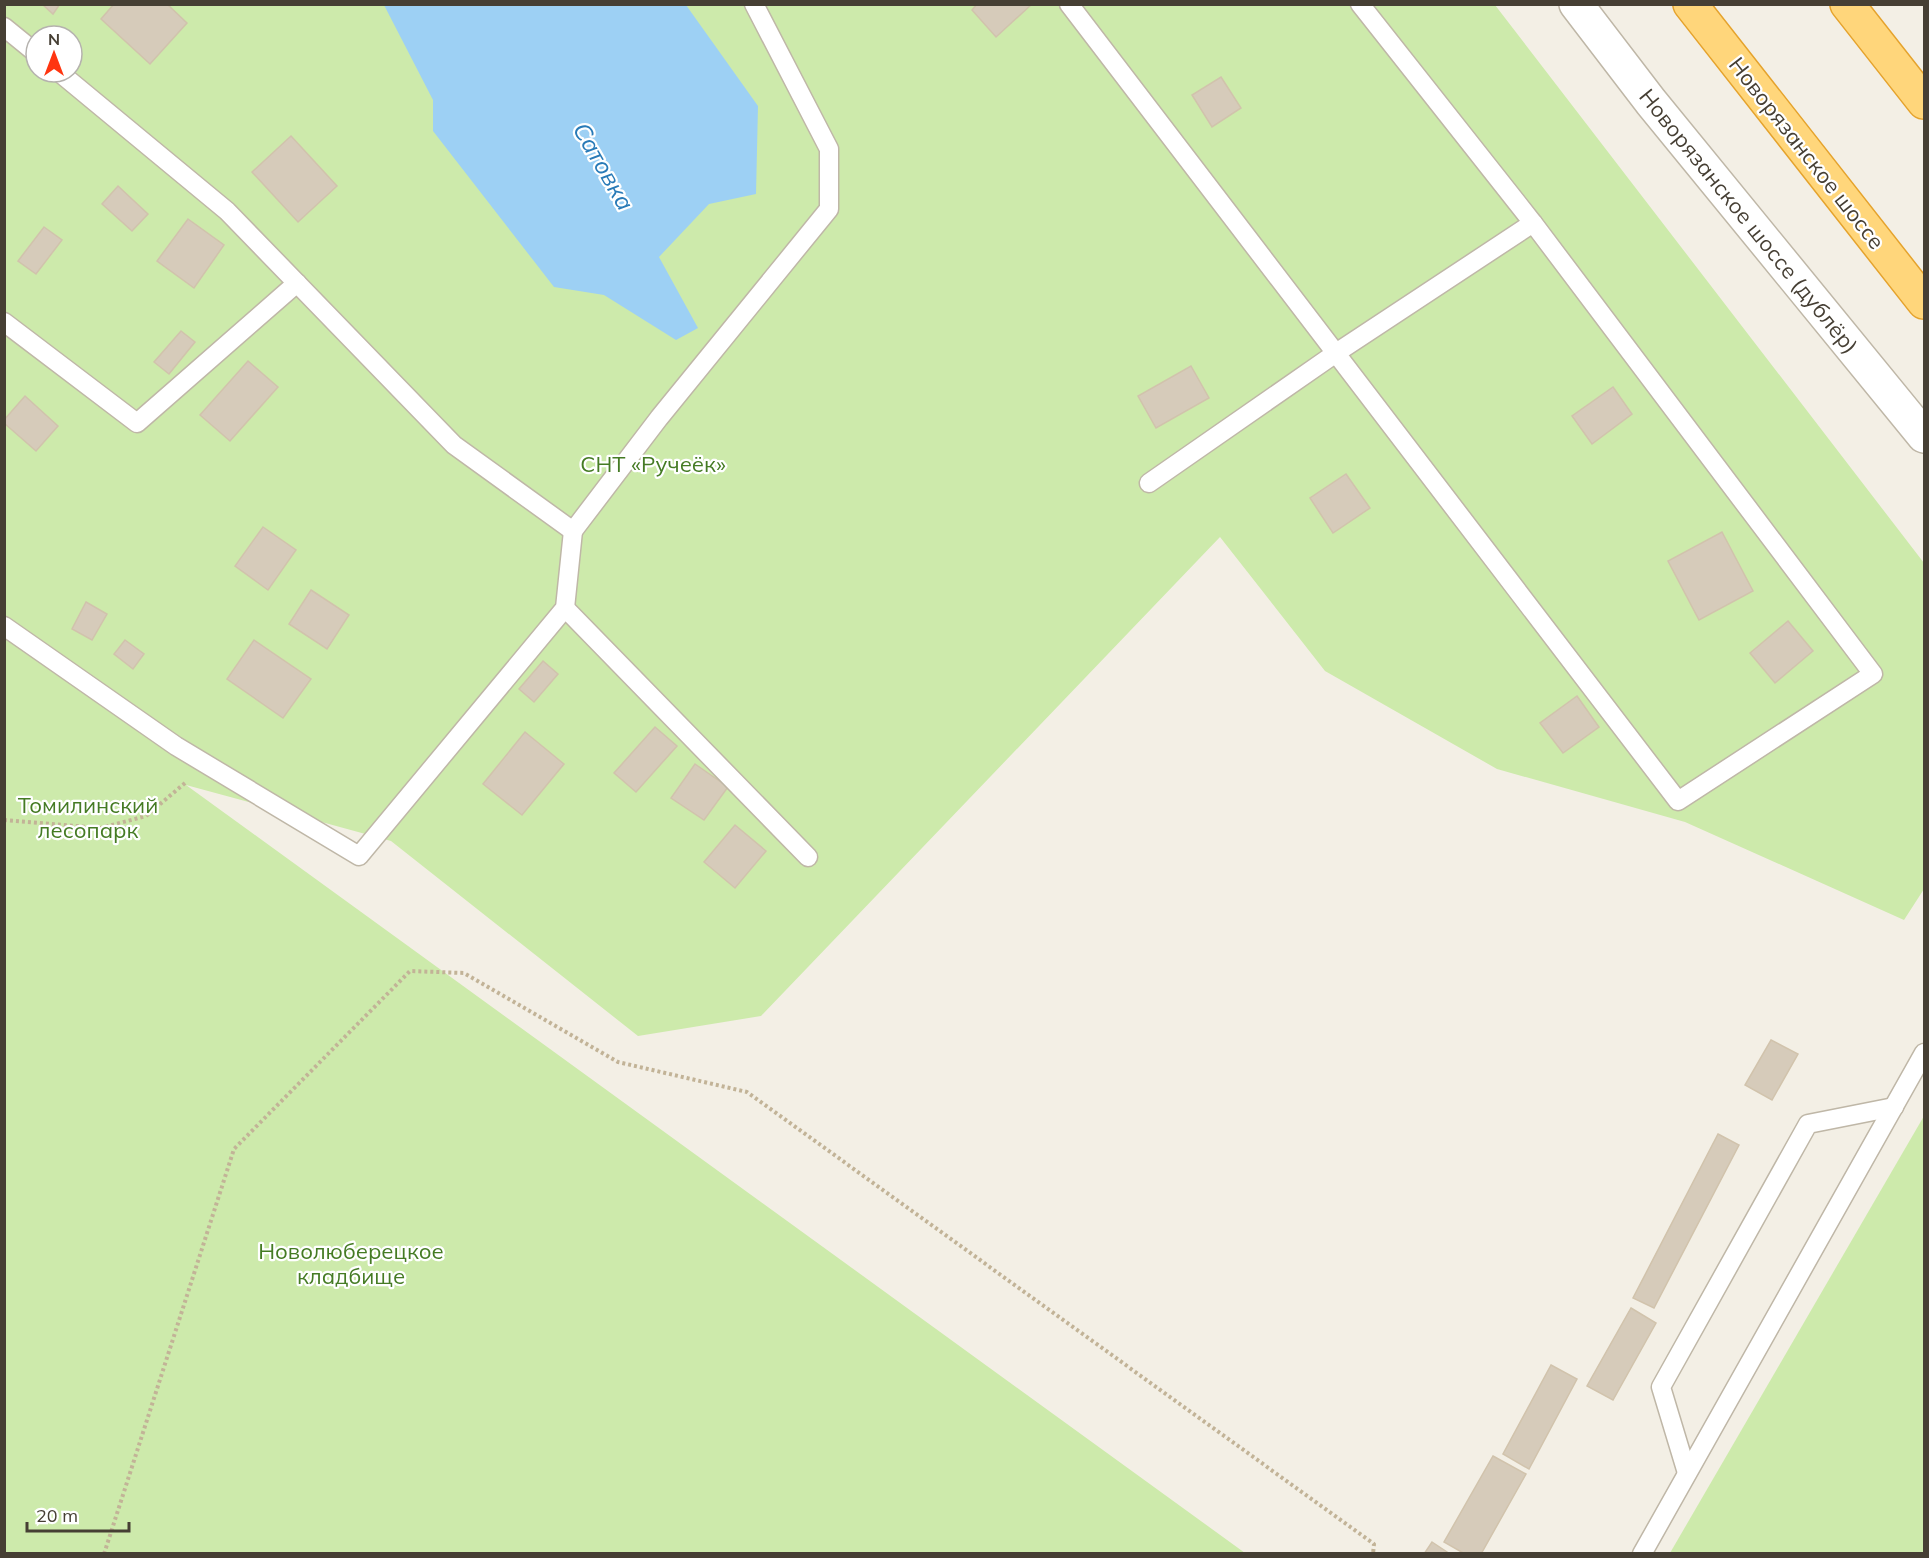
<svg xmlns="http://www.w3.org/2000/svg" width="1929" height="1558" viewBox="0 0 1929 1558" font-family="Mulish,sans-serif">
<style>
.green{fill:#cdeaab;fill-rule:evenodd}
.water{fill:#9dd0f4}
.building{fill:#d6cbba;stroke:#d1c3ac;stroke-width:1.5}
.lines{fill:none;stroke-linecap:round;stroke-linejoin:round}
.service-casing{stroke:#bfb7a7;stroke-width:21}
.minor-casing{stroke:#bfb7a7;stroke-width:36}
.trunk-casing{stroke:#e5a32d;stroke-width:36}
.path{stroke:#c2b397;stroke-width:4;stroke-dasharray:3 3;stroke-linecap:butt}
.service{stroke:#fff;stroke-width:18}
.minor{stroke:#fff;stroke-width:33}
.trunk{stroke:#ffd67b;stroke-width:33}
.labels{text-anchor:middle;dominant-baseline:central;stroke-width:4.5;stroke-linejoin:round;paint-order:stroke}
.street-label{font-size:22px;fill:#463f34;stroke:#fff}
.park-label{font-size:22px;fill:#457b24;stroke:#fff}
.water-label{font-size:24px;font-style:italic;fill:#287ab7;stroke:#fff}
</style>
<rect width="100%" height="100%" fill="#f3efe5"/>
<!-- green -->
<g class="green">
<path d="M5 5H1495L1924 563V889L1904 920 1685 822 1497 769 1325 671 1220 537 761 1016 638 1036 391 841 186 785 1245 1553 5 1554ZM36 36H72V72H36Z"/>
<polygon points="1924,1116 1924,1553 1670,1553"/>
</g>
<!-- water -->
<polygon class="water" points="384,5 686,5 758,106 756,194 709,204 659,257 698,328 676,340 604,295 554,287 433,131 433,100"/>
<!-- building -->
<g class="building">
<polygon points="42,4 60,4 53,14"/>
<polygon points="114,4 167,4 187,23 150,64 101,19"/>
<polygon points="977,4 1032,4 996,37 972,10"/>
<polygon points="1221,77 1241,108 1212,127 1192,95"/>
<polygon points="291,136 337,186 298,222 252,172"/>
<polygon points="118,186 148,214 132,231 102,204"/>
<polygon points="188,219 224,245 194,288 157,261"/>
<polygon points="44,227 62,240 36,274 18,261"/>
<polygon points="181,331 195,342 169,374 154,362"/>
<polygon points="248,361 278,387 230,441 200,415"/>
<polygon points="1191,366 1209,398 1156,428 1138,396"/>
<polygon points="1613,387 1632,414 1592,444 1572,416"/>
<polygon points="25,396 58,426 36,451 4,423 4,420"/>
<polygon points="1346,474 1370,508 1333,533 1310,498"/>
<polygon points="263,527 296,550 268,590 235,566"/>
<polygon points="1722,532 1753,591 1699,620 1668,561"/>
<polygon points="311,590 349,615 327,649 289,624"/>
<polygon points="86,602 107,614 92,640 72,629"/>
<polygon points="1788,621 1813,651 1775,683 1750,653"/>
<polygon points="125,640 144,654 133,669 114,654"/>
<polygon points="254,640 311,679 283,718 227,679"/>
<polygon points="543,661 558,674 534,702 519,689"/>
<polygon points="1577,696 1599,727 1563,753 1540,723"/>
<polygon points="655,727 677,746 636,792 614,773"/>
<polygon points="525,732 564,764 522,815 483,784"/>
<polygon points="695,764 728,787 704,820 671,798"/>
<polygon points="735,825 766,851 735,888 704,862"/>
<polygon points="1771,1040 1798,1054 1772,1100 1745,1085"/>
<polygon points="1718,1134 1739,1145 1654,1308 1633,1298"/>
<polygon points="1631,1308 1656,1323 1613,1400 1587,1386"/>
<polygon points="1551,1365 1577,1379 1529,1469 1503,1454"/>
<polygon points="1493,1456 1526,1474 1481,1554 1465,1554 1444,1542"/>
<polygon points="1432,1542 1450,1554 1424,1554"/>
</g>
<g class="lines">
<!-- service casing -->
<g class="service-casing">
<g id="service">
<polyline points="1069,4 1678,801 1873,674 1533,223 1336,353 1149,483"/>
<polyline points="1360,4 1533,223"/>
<polyline points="4,27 36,53"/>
<polyline points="59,72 227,211 454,445 573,531 659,418 829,209 829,149 754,4"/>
<polyline points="4,322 137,423 297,283"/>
<polyline points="565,608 808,857"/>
<polyline points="4,626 176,746 359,856 565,608 573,531"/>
<polyline points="1687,1473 1661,1387 1808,1124 1894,1107"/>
<polyline points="1642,1554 1924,1053"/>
</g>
</g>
<!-- minor casing -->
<g class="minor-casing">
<polyline id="minor" points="1576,4 1651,102 1924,436"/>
</g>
<!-- trunk casing -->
<g class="trunk-casing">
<g id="trunk">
<polyline points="1690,4 1924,302"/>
<polyline points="1847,4 1924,102"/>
</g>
</g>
<!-- path -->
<g class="path">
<polyline points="4,820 101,828 146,816 185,783"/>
<polyline points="104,1554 234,1149 410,971 464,973 618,1062 747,1092 1374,1544 1373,1554"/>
</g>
<!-- service -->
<use href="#service" class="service"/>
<!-- minor -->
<use href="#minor" class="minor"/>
<!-- trunk -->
<use href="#trunk" class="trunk"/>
</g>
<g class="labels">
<!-- street labels -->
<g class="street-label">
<text transform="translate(1807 153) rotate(52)">Новорязанское шоссе</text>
<text transform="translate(1749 221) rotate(51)">Новорязанское шоссе (дублёр)</text>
</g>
<!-- park labels -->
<g class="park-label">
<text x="653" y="464">СНТ «Ручеёк»</text>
<text x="88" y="805">Томилинский<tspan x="88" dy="25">лесопарк</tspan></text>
<text x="351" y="1251">Новолюберецкое<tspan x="351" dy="25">кладбище</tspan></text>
</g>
<!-- water labels -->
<g class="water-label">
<text transform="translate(604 166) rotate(60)">Сатовка</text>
</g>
</g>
<!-- border -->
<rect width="1929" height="1558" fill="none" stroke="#463f34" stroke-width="12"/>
<!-- north arrow -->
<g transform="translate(54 54)"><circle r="28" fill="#ffffff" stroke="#b5b2ae" stroke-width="1.5"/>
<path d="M0-4.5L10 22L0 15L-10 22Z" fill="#ff3510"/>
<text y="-9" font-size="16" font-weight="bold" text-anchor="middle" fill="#463f34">N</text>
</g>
<!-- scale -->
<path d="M27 1522v9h102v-9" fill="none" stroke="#463f34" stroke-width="3"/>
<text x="36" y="1522" font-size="18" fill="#463f34" stroke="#ffffff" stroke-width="4.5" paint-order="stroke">20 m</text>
</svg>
